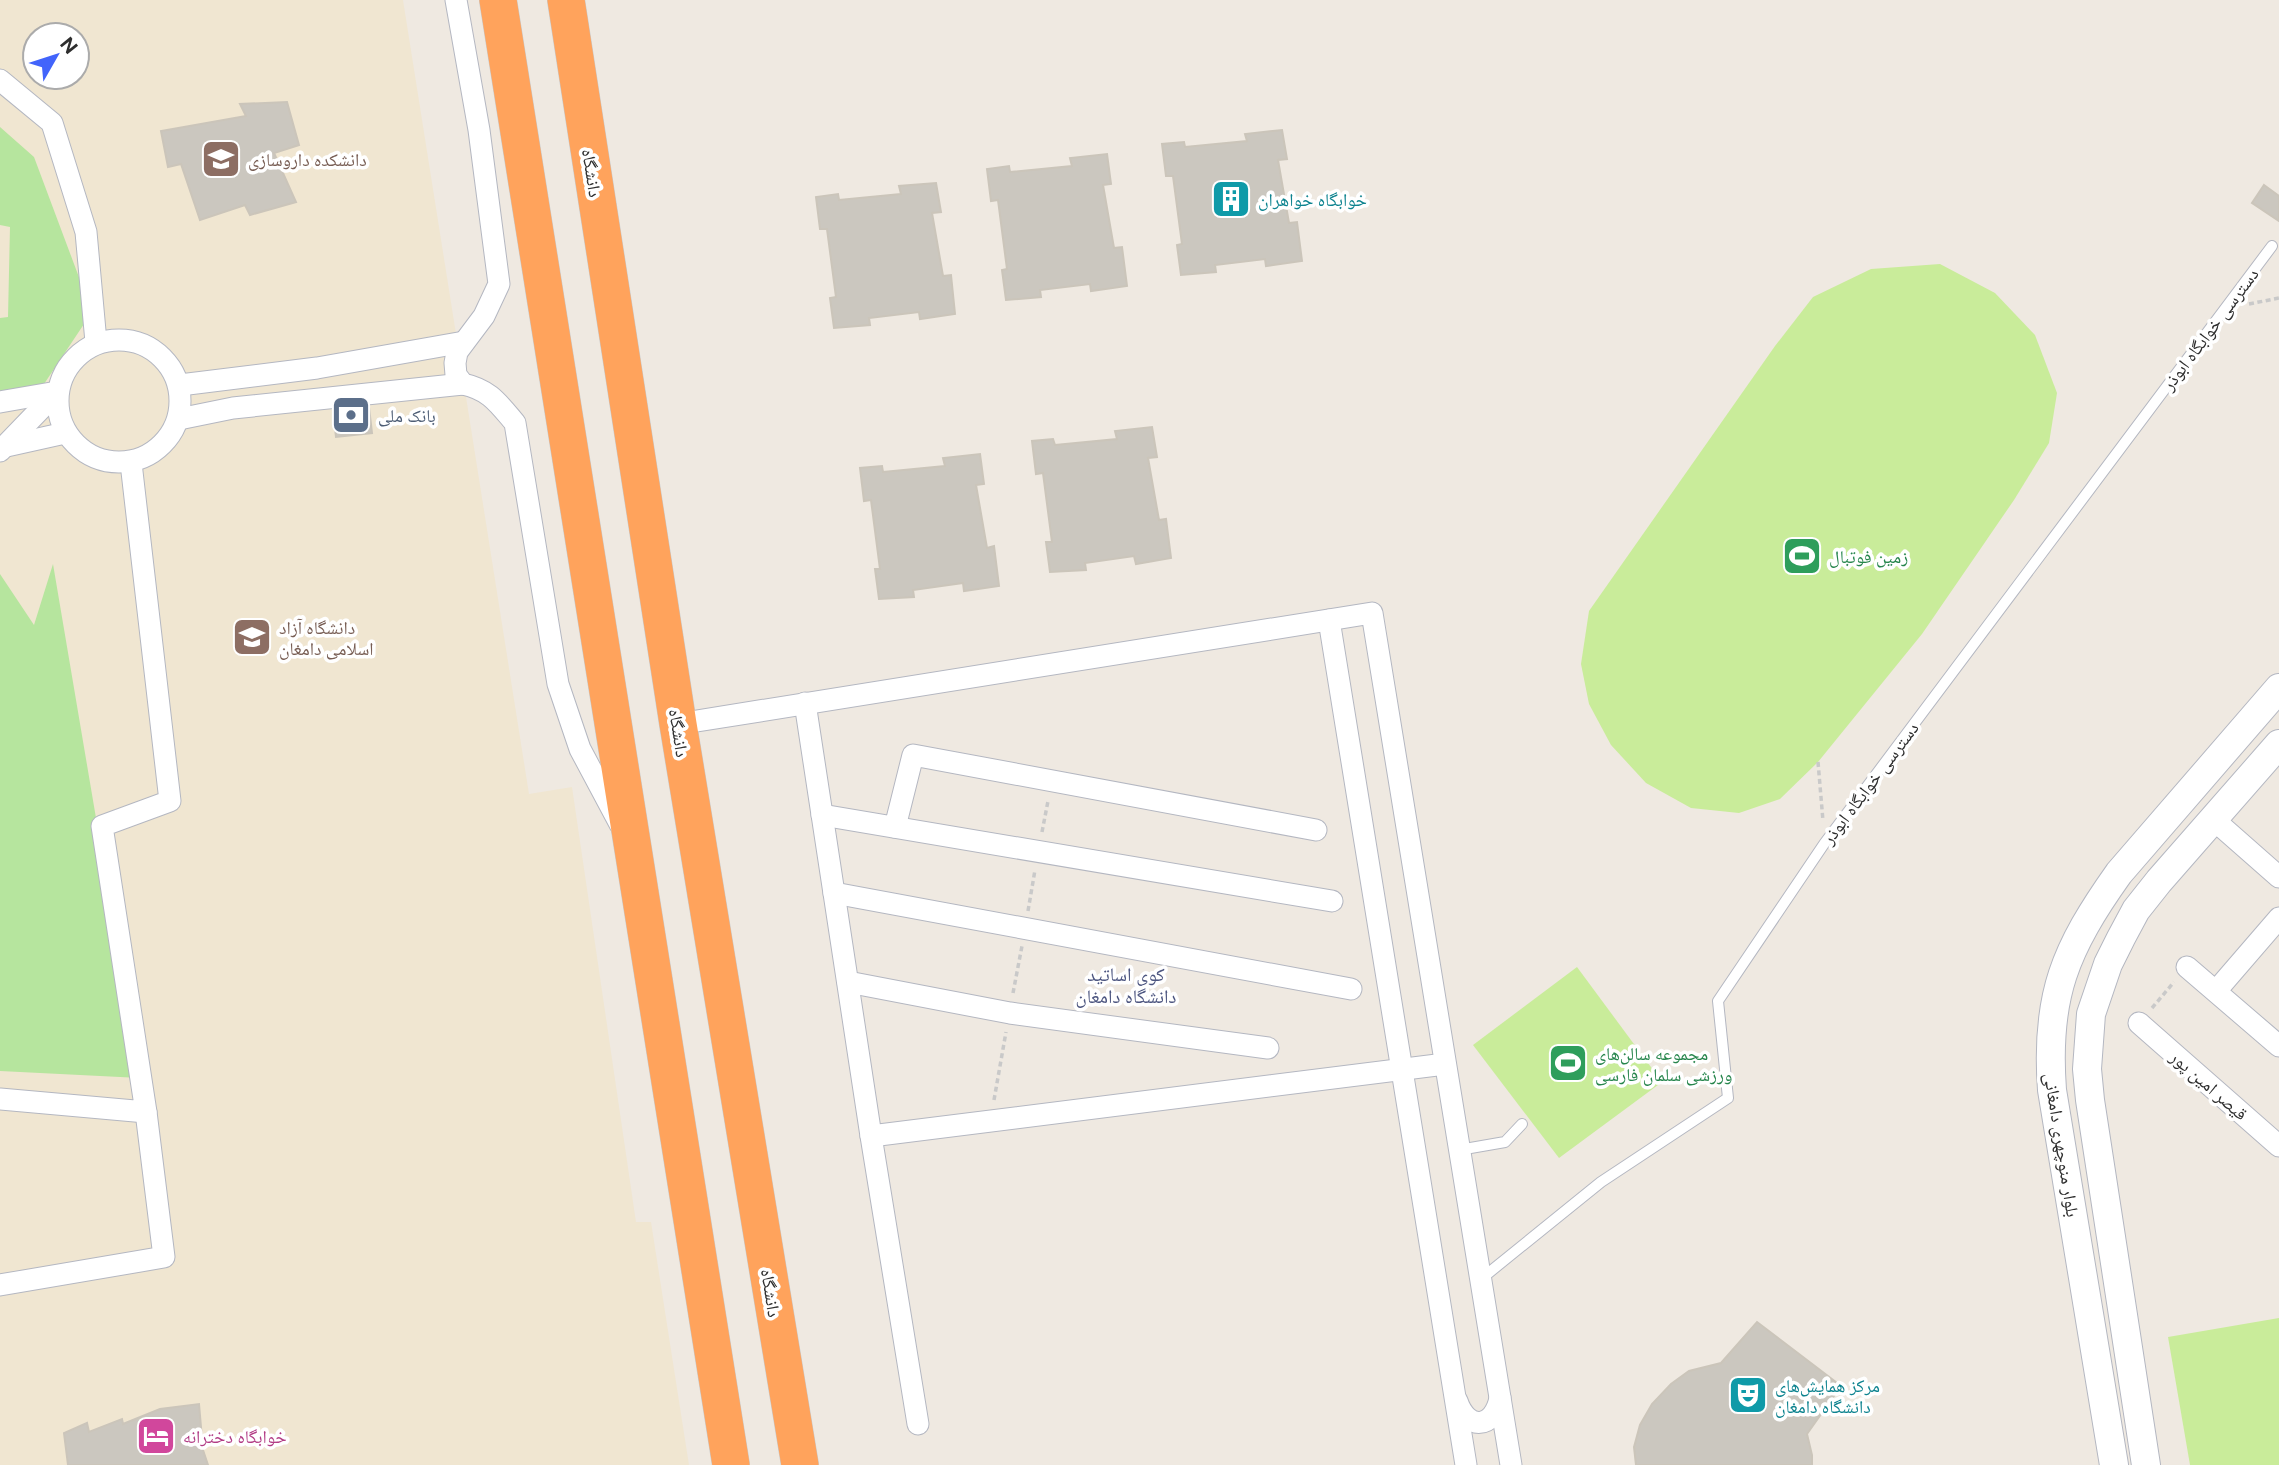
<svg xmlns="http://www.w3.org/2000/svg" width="2279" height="1465" viewBox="0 0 2279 1465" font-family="'Public Sans','Noto Naskh Arabic',sans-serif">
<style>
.education{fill:#f0e6d1;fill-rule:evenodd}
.green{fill:#b6e59e}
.pitch{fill:#c9ec9a}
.building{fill:#cbc7bf;stroke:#cbc5ba;stroke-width:2}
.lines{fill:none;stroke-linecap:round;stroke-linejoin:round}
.lane-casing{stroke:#b4b7c1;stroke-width:12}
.street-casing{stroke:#b4b7c1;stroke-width:23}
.secondary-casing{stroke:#b4b7c1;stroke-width:30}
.highway-casing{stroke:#c9c9c9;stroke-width:38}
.path{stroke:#c9c9c9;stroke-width:3.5;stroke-dasharray:5 3.5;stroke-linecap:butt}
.lane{stroke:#fff;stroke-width:10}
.street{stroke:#fff;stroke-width:21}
.secondary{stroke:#fff;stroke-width:28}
.highway{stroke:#ffa35c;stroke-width:37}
.labels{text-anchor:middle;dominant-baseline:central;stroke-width:7;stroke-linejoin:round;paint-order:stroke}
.education-label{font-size:18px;fill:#785e54;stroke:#fff;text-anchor:start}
.street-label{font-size:18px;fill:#2e2e2e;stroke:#fff}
.culture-label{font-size:18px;fill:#0d838f;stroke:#fff;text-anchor:start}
.service-label{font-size:18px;fill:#4e5e75;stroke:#fff;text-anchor:start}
.leisure-label{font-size:18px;fill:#27864d;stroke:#fff;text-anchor:start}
.hotel-label{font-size:18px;fill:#b23c85;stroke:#fff;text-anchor:start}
.neighbourhood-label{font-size:19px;fill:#4d5680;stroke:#fff}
</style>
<rect width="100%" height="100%" fill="#efe9e1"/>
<!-- education -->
<path class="education" d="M0 0H403L529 794 572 787 636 1222H651L689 1465H0ZM35 35H77V77H35Z"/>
<!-- green -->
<g class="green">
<polygon points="0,127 34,157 92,312 36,396 0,402 0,318 8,317 10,227 0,225"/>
<polygon points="53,564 140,1078 0,1071 0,574 34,625"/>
</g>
<!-- pitch -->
<g class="pitch">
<polygon points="1940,264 1995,293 2035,335 2057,393 2049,443 2014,500 1922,634 1818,762 1780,799 1739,813 1691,808 1646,783 1611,745 1589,704 1581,664 1589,611 1775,346 1813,297 1871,269"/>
<polygon points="1577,967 1662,1082 1559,1158 1473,1045"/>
<polygon points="2279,1318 2279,1465 2190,1465 2168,1337"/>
</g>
<!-- building -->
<g class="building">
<polygon points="287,102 299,145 274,153 296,202 250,215 245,205 200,220 181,164 168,167 161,131 246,116 240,104"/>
<polygon points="1282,130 1287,159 1278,160 1289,223 1297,222 1302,261 1266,266 1265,259 1215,265 1216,272 1181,275 1177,245 1182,244 1173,176 1166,176 1162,144 1184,142 1185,147 1247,141 1245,134"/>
<polygon points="1107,154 1111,184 1103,185 1114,248 1122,247 1127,286 1091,291 1090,284 1040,290 1041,297 1006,300 1002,270 1007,269 998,200 991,201 987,169 1009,166 1010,172 1072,166 1070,158"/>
<polygon points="936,183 941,212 932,213 943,276 951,275 955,314 920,319 919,312 869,318 870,325 834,328 830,298 836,297 827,229 820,229 816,197 838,194 839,200 901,194 899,186"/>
<polygon points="2264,185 2279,196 2279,221 2252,203"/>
<polygon points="369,407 372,433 336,437 333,411"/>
<polygon points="1152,427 1157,457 1148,458 1159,520 1166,519 1171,558 1136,564 1134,556 1085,563 1086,570 1050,572 1046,542 1052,542 1043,473 1036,474 1032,441 1053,439 1055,445 1117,439 1115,431"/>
<polygon points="980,454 984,484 976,485 987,548 994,546 999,586 964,591 963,583 913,590 914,597 879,599 875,569 880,569 871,500 864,501 860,468 882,466 883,472 945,466 943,458"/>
<polygon points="1757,1322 1841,1386 1807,1434 1812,1455 1812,1465 1636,1465 1634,1447 1640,1425 1652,1404 1671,1384 1689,1371 1721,1363"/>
<polygon points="199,1404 203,1450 208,1465 68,1465 64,1433 87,1423 89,1432 122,1419 123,1424 160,1409"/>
</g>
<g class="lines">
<!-- lane casing -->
<g class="lane-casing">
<g id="lane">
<polyline points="1459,1150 1505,1142 1522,1124"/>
<polyline points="1481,1279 1601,1182 1728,1098 1718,1001 1824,844 2272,246"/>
</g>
</g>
<!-- street casing -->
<g class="street-casing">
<g id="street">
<path d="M456 0 479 130 499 284 484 316 457 352 455 363 456 375 463 384C490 390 498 403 515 423L558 684 580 749 620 824"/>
<polyline points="0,80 52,123 86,232 96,342"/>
<circle cx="119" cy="401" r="61"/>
<polyline points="180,385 317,368 464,342"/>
<polyline points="0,402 57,392"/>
<polyline points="179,419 233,408 463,384"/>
<polyline points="2,447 65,433"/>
<polyline points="0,451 57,392"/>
<polyline points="1329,620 1466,1465"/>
<polyline points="805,703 871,1136 918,1424"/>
<polyline points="678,724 1372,613 1511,1465"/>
<polyline points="822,815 1332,901"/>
<polyline points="2213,819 2279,877"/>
<polyline points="895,827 913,755 1316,830"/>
<polyline points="834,893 1351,989"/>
<polyline points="2187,967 2279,1046"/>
<polyline points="848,982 1010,1013 1268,1048"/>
<polyline points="2216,991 2279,918"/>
<polyline points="2139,1023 2279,1146"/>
<polyline points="0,1099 146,1112 102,826 170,801 131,463"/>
<polyline points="871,1136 1445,1064"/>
<polyline points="0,1285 164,1257 146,1112"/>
<path d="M1457 1401C1467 1431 1494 1429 1500 1398"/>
</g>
</g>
<!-- secondary casing -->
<g class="secondary-casing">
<g id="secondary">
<path d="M2114 1465 2052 1090C2045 996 2065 949 2119 873L2279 688"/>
<polyline points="2146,1465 2090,1100 2087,1069 2091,1014 2108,964 2121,938 2136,910 2159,881 2279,744"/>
</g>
</g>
<!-- highway casing -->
<g class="highway-casing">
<g id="highway">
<polyline points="498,0 731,1465"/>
<polyline points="566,0 678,724 800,1465"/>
</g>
</g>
<!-- path -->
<g class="path">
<polyline points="2249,304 2279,298"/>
<polyline points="1818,762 1823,821"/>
<polyline points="1042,832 1048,801"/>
<polyline points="1028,911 1035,870"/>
<polyline points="1013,993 1022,946"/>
<polyline points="2152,1008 2174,982"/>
<polyline points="994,1100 1006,1032"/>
</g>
<!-- lane -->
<use href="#lane" class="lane"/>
<!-- street -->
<use href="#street" class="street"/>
<!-- secondary -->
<use href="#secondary" class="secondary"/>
<!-- highway -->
<use href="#highway" class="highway"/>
</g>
<!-- icons -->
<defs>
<g id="university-square" transform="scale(2.0125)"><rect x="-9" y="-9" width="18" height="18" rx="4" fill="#8d6e63" stroke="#fff"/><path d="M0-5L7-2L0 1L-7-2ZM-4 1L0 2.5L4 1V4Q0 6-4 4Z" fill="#fff"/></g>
<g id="building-square" transform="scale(2.0125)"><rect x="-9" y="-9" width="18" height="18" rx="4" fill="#0f9aa8" stroke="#fff"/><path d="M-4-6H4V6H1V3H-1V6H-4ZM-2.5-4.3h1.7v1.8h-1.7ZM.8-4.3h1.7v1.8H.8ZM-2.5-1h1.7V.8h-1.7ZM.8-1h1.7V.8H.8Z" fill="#fff"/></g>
<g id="bank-square" transform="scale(2.0125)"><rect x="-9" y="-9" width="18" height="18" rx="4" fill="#5c6f8a" stroke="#fff"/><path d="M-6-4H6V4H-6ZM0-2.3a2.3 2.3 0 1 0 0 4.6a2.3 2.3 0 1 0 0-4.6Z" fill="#fff"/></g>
<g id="stadium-square" transform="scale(2.0125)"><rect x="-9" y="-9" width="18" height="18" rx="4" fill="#2e9e5b" stroke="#fff"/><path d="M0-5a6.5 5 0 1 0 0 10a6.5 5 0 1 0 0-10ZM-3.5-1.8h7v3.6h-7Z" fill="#fff"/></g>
<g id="theatre-square" transform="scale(2.0125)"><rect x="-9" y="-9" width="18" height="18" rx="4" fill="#0f9aa8" stroke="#fff"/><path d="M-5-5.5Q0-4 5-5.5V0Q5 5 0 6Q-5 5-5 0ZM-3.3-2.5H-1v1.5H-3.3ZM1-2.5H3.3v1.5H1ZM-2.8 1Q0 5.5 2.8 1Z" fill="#fff"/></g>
<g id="hotel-square" transform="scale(2.0125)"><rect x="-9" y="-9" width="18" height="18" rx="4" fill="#d1479c" stroke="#fff"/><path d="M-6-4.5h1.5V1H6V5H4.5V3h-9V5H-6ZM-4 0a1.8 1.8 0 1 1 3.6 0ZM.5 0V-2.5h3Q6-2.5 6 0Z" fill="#fff"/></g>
</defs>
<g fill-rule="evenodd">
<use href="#university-square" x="221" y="159"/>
<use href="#building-square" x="1231" y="199"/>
<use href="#bank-square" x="351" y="415"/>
<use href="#stadium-square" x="1802" y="556"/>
<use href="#university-square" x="252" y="637"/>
<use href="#stadium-square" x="1568" y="1063"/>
<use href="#theatre-square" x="1748" y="1395"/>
<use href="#hotel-square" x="156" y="1436"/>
</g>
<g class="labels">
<!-- education labels -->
<g class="education-label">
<text x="248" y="159">دانشکده داروسازی</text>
<text x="279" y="627">دانشگاه آزاد<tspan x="279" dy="21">اسلامی دامغان</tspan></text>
</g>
<!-- street labels -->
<g class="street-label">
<text transform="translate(592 173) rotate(81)">دانشگاه</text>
<text transform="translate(2210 329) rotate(-53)">دسترسی خوابگاه ابوذر</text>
<text transform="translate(679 733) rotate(81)">دانشگاه</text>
<text transform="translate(1870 783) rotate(-53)">دسترسی خوابگاه ابوذر</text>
<text transform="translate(2209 1085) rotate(41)">قیصر امین پور</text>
<text transform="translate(2062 1145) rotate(81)">بلوار منوچهری دامغانی</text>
<text transform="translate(771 1293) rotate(81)">دانشگاه</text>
</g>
<!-- culture labels -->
<g class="culture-label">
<text x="1258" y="199">خوابگاه خواهران</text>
<text x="1775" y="1385">مرکز همایش‌های<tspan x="1775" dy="21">دانشگاه دامغان</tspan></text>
</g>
<!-- service labels -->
<g class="service-label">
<text x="378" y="415">بانک ملی</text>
</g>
<!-- leisure labels -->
<g class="leisure-label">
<text x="1829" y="556">زمین فوتبال</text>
<text x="1595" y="1053">مجموعه سالن‌های<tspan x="1595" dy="21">ورزشی سلمان فارسی</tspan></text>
</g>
<!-- hotel labels -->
<g class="hotel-label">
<text x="183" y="1436">خوابگاه دخترانه</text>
</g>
<!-- neighbourhood labels -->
<g class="neighbourhood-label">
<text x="1126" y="974">کوی اساتید<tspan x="1126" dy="22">دانشگاه دامغان</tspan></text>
</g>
</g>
<!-- north arrow -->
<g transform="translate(56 56) rotate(51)"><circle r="33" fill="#ffffff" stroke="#ababab" stroke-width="2"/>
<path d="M0-5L12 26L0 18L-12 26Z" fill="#4264fb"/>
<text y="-10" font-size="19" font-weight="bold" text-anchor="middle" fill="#2e2e2e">N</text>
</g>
</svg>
